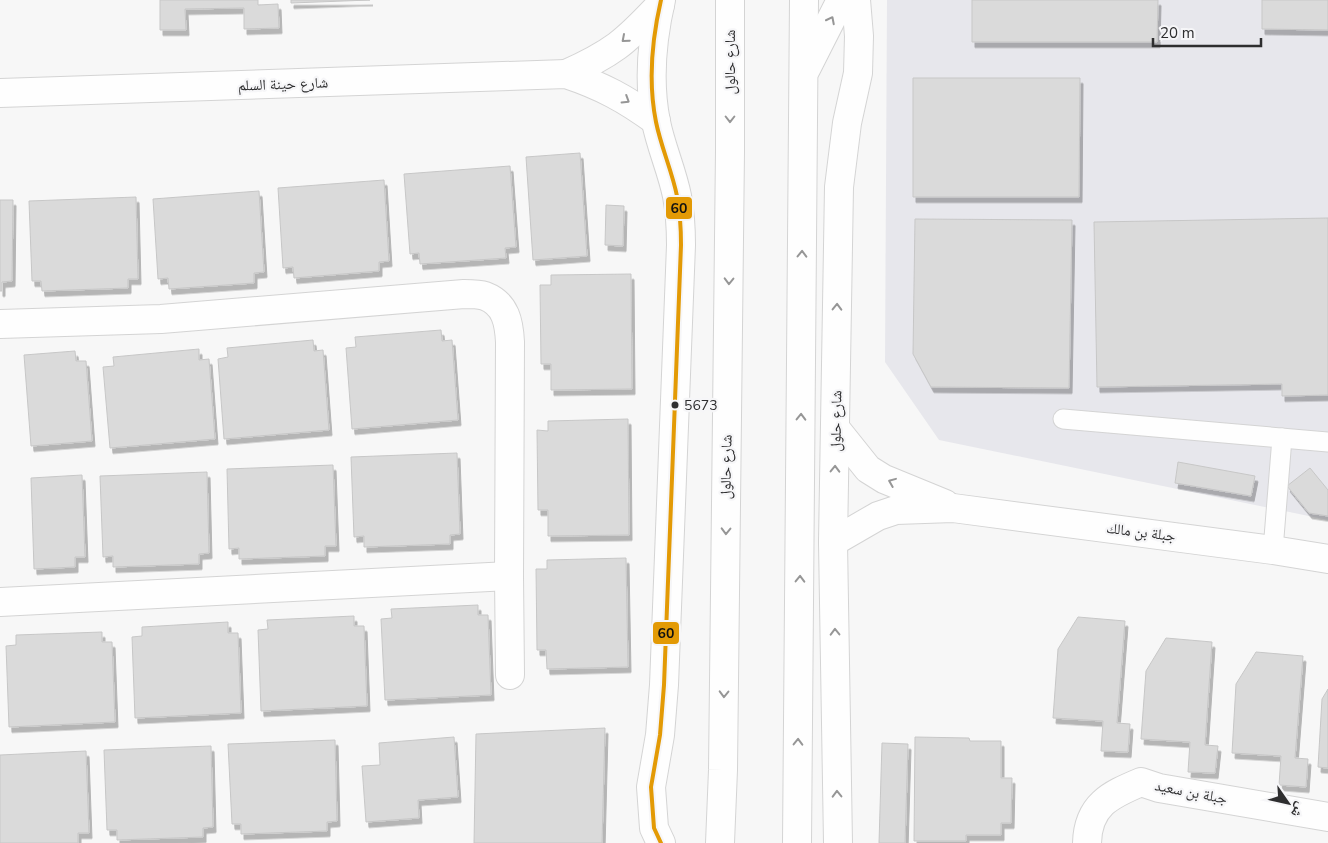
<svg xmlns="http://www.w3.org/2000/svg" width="1328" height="843" viewBox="0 0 1328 843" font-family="'Nunito Sans','Noto Naskh Arabic',sans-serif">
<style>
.built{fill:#e7e7ec}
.building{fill:#dadada;stroke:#c7c7c7;filter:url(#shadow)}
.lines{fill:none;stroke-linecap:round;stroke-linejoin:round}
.service-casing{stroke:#d4d4d4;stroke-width:21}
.minor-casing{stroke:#d4d4d4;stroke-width:30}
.secondary-casing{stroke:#d4d4d4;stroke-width:30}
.service{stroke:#fefefe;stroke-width:19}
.minor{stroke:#fefefe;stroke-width:28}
.secondary{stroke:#fefefe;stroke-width:28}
.bus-1-casing{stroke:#f6f6f8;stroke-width:8}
.bus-1{stroke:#e39a05;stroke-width:4}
.oneway{stroke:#969696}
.bus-dot{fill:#2e2e2f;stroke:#f6f6f8;stroke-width:2}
.labels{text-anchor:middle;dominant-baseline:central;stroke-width:4.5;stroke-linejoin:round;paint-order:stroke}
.bus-label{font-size:14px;fill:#2e2e2f;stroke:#f6f6f8;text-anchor:start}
.street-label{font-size:15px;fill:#2e2e2f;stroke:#f6f6f8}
.line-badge{stroke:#f6f6f8;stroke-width:2}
.pale-badge-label{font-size:14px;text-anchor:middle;font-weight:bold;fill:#111}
</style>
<defs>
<filter id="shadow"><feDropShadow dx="3" dy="5.5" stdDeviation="0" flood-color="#0004"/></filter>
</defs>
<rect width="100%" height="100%" fill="#f7f7f7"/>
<!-- built -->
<polygon class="built" points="887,0 1328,0 1328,520 939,440 885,362"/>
<!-- building -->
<g class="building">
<polygon points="160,0 258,0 258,5 278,4 279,28 244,29 244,8 185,9 186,30 160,30"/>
<polygon points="291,0 370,0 291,3"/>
<polygon points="972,0 1158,0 1157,42 972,42"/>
<polygon points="1262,0 1328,0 1328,30 1262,29"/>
<polygon points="913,78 1080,78 1079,197 913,197"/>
<polygon points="580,153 587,256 533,260 526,157"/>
<polygon points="510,166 516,247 505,248 506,258 420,264 419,253 410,254 404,174"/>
<polygon points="384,180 389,261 379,262 379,271 294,278 293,267 283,268 278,188"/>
<polygon points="259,191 264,272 254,273 254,283 169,289 168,278 158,279 153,199"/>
<polygon points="136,197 138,279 128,279 128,288 42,291 41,281 32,281 29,201"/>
<polygon points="0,200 13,200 12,281 2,282 2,291 0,291"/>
<polygon points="606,205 624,206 623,246 605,245"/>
<polygon points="1328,218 1328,395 1282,396 1282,384 1097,387 1094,222"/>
<polygon points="915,219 1072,220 1069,388 931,387 913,354"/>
<polygon points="631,274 632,389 551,390 551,364 541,364 540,285 551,285 551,275"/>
<polygon points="441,330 442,341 452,340 458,420 352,429 346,348 356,347 355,337"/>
<polygon points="313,340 314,351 323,350 329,430 224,439 218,359 228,357 227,348"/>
<polygon points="199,349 199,360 209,359 215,439 110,448 103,367 114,366 113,357"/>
<polygon points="75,351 76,361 86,361 92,441 31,446 24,355"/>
<polygon points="628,419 629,535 548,536 548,510 538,510 537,430 548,431 548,421"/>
<polygon points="457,453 460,534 450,535 450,544 364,547 364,536 354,537 351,457"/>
<polygon points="1178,462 1255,476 1251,496 1175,483"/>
<polygon points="333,465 336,546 325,546 325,556 239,559 239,548 229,549 227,469"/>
<polygon points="1310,468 1328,490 1328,516 1309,513 1287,486"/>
<polygon points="207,472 209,553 199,554 199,564 113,567 113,556 103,557 100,476"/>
<polygon points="82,475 85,557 75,557 75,567 34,569 31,478"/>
<polygon points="626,558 628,667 547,669 546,650 537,650 536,569 547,569 547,560"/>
<polygon points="478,605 478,615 488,615 491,695 385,700 381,619 392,618 391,609"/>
<polygon points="354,616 354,626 364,626 367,706 261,711 258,630 268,629 267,620"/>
<polygon points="1078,617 1125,621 1117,723 1130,724 1128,752 1101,751 1103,721 1053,718 1058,649"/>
<polygon points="228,622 228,633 238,633 241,713 135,718 132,637 142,636 142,627"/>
<polygon points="102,632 102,642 112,642 115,722 9,727 6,646 16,645 16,635"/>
<polygon points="1166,638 1212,642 1205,745 1218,746 1215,773 1188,772 1190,742 1141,739 1146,671"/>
<polygon points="1256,652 1303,656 1295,758 1308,759 1306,787 1279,785 1281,756 1232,753 1236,684"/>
<polygon points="1328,689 1328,768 1318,767 1322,699"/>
<polygon points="605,728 602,843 474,843 476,734"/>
<polygon points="454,737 458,797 418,800 419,818 366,822 362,766 380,765 379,743"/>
<polygon points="915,737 969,738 970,741 1001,741 1001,778 1012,778 1011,823 1001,823 1001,835 966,835 966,841 914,841"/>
<polygon points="335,740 337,821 327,822 327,831 241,834 241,824 232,824 228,744"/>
<polygon points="882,743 908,744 905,843 879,843"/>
<polygon points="211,746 213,827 203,828 203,837 117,840 117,830 107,830 104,750"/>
<polygon points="86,751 89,833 78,833 78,843 0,843 0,755"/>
</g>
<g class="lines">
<!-- service casing -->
<g class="service-casing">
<g id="service">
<polyline points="1063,419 1328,442"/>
<polyline points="1273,550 1282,438"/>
</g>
</g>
<!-- minor casing -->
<g class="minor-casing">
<g id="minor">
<path d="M566 74C584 66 602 57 617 46 633 34 647 19 660 5"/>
<path d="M0 93 566 74C602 86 626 99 656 121"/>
<path d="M0 324 161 319 464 294C471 294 479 294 485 296 506 304 509 323 510 342L509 576 510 675"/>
<polyline points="836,429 868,469 884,479 945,504"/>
<polyline points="833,542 878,516 896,510 953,508 1273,550 1328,559"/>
<polyline points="0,602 509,576"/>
<path d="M661 843 654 828 651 787 660 735 664 685 681 245C681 228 680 212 677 196 672 171 661 147 656 122 648 82 652 39 661 0"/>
<polyline points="838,843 833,542 839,187 847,123 858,73 859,36 856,0"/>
<path d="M1087 843C1088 805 1110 795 1141 782L1159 788 1328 817"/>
</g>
</g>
<!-- secondary casing -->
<g class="secondary-casing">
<g id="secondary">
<polyline points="806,69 841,0"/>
<polyline points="720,843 723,770 730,151 730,0"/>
<polyline points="797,843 804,0"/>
</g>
</g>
<!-- service -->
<use href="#service" class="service"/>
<!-- minor -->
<use href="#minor" class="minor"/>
<!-- secondary -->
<use href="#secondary" class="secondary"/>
<!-- bus-1 casing -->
<g class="bus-1-casing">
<path id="bus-1" d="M661 843 654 828 651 787 660 735 664 685 681 245C681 228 680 212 677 196 672 171 661 147 656 122 648 82 652 39 661 0"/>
</g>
<!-- bus-1 -->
<use href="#bus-1" class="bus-1"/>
</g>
<!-- one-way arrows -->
<defs><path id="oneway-chevron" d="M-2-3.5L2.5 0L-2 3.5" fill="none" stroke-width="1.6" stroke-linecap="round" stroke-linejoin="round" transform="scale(1.25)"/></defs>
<g class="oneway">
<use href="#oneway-chevron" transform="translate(831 20) rotate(-63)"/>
<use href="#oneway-chevron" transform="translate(625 39) rotate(139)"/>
<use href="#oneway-chevron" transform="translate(626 100) rotate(32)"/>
<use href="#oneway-chevron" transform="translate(730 119) rotate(90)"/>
<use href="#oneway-chevron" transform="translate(802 254) rotate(-89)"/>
<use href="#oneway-chevron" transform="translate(729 281) rotate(91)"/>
<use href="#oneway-chevron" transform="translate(837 307) rotate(-89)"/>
<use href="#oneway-chevron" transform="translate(801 417) rotate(-89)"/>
<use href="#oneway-chevron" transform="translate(835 469) rotate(-89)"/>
<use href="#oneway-chevron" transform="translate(892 482) rotate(-158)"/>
<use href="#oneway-chevron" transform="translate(726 531) rotate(91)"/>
<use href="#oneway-chevron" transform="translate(800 579) rotate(-89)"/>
<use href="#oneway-chevron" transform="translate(835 632) rotate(-91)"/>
<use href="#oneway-chevron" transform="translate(724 694) rotate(91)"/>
<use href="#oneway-chevron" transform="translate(798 742) rotate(-89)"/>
<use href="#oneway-chevron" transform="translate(837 794) rotate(-91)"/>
</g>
<!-- markers -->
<circle class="bus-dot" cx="675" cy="405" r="4.5"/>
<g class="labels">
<!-- bus labels -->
<g class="bus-label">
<text x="684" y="405">5673</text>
</g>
<!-- street labels -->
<g class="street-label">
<text transform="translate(730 62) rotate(-90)">شارع حالول</text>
<text transform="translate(283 84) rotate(-2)">شارع حينة السلم</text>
<text transform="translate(836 421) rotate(-89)">شارع حلول</text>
<text transform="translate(726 467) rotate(-89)">شارع حالول</text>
<text transform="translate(1141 532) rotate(7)">جبلة بن مالك</text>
<text transform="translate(1191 792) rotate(11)">جبلة بن سعيد</text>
</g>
</g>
<g class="line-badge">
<rect x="665" y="196" width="28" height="24" rx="5" fill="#e39a05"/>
<rect x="652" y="621" width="28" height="24" rx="5" fill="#e39a05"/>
</g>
<g class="pale-badge-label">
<text x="679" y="213">60</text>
<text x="666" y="638">60</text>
</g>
<!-- north arrow -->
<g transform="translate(1288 803) rotate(124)" stroke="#f6f6f8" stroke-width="4" paint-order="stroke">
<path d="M0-4L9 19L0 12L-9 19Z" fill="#2e2e2f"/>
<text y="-8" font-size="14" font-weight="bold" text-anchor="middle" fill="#2e2e2f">ش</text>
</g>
<!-- scale -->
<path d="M1153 38v8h108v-8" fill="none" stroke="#2e2e2f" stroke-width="2.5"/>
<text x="1160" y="38" font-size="15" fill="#2e2e2f" stroke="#f6f6f8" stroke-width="4" paint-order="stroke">20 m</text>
</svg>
